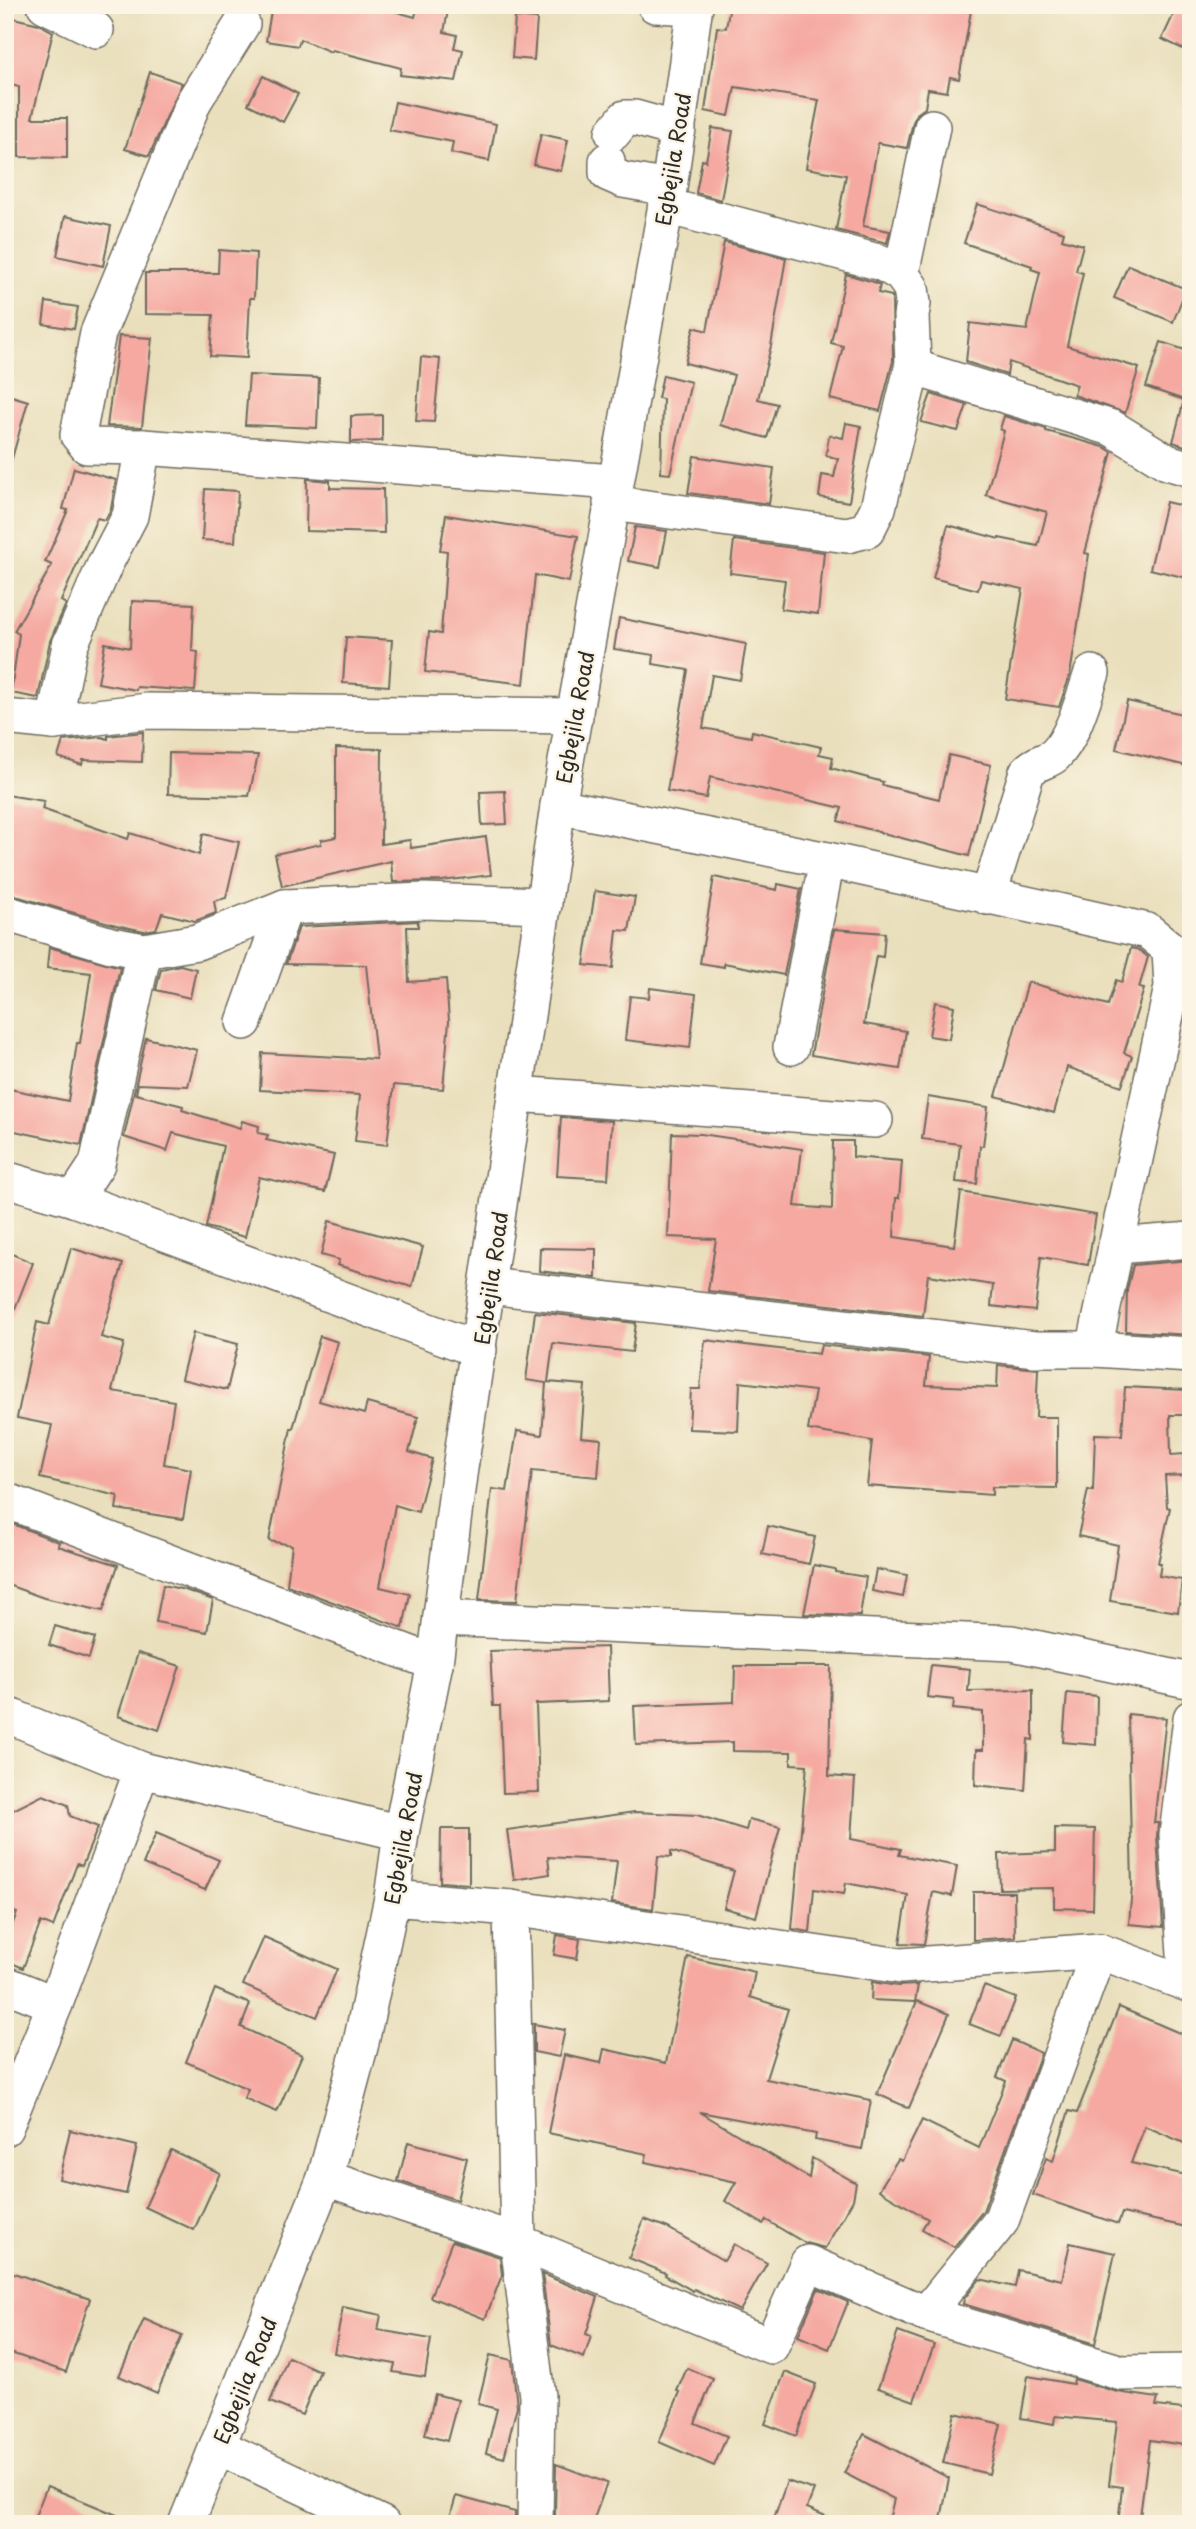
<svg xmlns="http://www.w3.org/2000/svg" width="1196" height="2529" viewBox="0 0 1196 2529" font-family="'Playpen Sans',sans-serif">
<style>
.building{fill:#f5a9a1}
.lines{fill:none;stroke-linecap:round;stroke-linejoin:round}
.minor-casing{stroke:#6e6a5e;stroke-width:38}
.minor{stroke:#fff;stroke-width:35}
.labels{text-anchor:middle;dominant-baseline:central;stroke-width:5;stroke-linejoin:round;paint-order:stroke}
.street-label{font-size:21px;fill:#2b2b2b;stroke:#fcf5e5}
</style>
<rect width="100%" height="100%" fill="#fcf5e5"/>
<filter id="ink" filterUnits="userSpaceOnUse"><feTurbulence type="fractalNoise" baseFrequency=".0143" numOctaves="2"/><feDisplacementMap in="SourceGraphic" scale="14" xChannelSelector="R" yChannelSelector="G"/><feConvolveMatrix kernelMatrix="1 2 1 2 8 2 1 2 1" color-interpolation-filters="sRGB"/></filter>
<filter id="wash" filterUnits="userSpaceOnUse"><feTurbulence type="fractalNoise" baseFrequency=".00686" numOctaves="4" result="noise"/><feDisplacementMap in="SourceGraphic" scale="28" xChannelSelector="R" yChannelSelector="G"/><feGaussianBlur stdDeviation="1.57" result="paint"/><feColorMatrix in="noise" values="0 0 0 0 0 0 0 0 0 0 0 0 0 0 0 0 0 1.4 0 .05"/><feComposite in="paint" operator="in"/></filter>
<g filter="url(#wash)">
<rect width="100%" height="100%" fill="#e9dfbc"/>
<g id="blocks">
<!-- building -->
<g class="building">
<polygon points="272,5 372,5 415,17 418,5 449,5 444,32 457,35 454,48 463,50 456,81 400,75 401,68 332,50 331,52 300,39 298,46 266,41"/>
<polygon points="730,5 972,5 959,79 950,77 947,92 928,89 925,108 917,114 913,122 907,148 878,143 863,226 890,231 887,243 836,230 846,175 806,168 819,100 735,87 729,116 705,111 717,27 726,28"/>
<polygon points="1178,5 1191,5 1191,53 1162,39"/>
<polygon points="5,16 39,24 53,32 32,118 67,118 67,158 19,157 19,87 5,83"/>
<polygon points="515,17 537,19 534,60 512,58"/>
<polygon points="150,72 182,83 149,156 125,149"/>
<polygon points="263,76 298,94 283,122 248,104"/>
<polygon points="395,102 496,124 489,161 451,153 453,142 389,130"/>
<polygon points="712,128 733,131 721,200 696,193 702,160 706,161"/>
<polygon points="541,134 568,140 561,171 534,165"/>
<polygon points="977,204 1064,232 1062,239 1083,245 1076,271 1083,273 1067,346 1139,368 1125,413 1074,395 1077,385 1009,362 1007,375 966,362 970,323 1027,330 1040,272 1031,269 1032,266 964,243"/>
<polygon points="65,216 111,226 103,266 57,256"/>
<polygon points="724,242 786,258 771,346 758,399 777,404 767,438 720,425 734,375 685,363 694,327 707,331"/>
<polygon points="219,250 256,253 254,298 250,298 247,358 210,356 213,315 145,314 145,273 218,273"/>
<polygon points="1128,265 1186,289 1173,322 1114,298"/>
<polygon points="846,274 874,282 880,285 878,293 892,296 893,361 880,411 830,399 843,346 831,343"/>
<polygon points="46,302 78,307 74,329 43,324"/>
<polygon points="119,336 152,338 142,427 107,426"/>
<polygon points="1161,342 1191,352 1191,448 1173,442 1184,400 1146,387"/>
<polygon points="421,357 440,359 434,422 416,421"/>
<polygon points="249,375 319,378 317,428 245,425"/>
<polygon points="663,375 691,382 670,474 661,473 663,399 658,398"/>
<polygon points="5,394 28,401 11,462 5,461"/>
<polygon points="931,394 967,405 958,431 921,422"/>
<polygon points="382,415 382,441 351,442 351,416"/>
<polygon points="1004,416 1046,429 1046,431 1104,447 1112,452 1085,553 1089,554 1070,675 1059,707 1005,699 1023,589 981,580 978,590 933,578 948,525 999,539 999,538 1038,546 1047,512 986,495 1004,431 1000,429"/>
<polygon points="846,423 861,426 849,502 819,497 822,475 834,477 838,459 826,455 829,435 843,438"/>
<polygon points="694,456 774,468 769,504 688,493"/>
<polygon points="74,468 116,480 111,509 105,520 97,518 61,601 66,604 50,641 38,698 11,693 19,634 14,631 52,565 45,562 68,510 63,509"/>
<polygon points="307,479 330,481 330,488 383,489 384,533 306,531"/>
<polygon points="205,489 238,491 235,542 202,540"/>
<polygon points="1166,502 1191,508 1191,579 1150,569"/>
<polygon points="446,515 578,536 569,582 535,575 524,684 425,672 429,632 441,634 447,551 440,550"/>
<polygon points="635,527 667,531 660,567 628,561"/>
<polygon points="734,540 824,552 818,614 781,609 785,580 730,573"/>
<polygon points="132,601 194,604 192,651 198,652 195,691 137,687 136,690 98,683 105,643 130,648"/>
<polygon points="619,618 746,644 740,680 712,675 703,728 751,737 752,731 821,747 819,754 833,757 831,768 883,782 882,785 939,799 949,755 991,765 969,856 838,821 842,808 710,777 706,798 667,791 688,670 653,664 654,655 614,649"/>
<polygon points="346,637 392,640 389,686 343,683"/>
<polygon points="1127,701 1191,716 1191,767 1116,749"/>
<polygon points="143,732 142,762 83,760 82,765 58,757 63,741 102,737 108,739 108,736"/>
<polygon points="336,748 382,749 381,844 410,840 411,848 486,837 491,875 442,881 393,882 391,861 282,886 275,854 321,844 321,840 336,837"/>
<polygon points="169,753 258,755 249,796 168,794"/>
<polygon points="505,791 507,824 482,825 480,792"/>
<polygon points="7,795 44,801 42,809 128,839 130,833 199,855 203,834 239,842 226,898 214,901 216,913 195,921 162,913 156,929 144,931 116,925 5,893"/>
<polygon points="714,877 777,890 778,884 801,889 784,975 724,963 724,967 700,963"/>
<polygon points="595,891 635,897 629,931 617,930 613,968 584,965"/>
<polygon points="418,921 418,927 407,927 409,982 446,979 449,1021 443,1089 394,1085 387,1145 355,1141 360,1095 260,1090 262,1053 376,1059 366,965 286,964 299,927"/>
<polygon points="834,929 885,933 883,957 876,956 864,1024 906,1031 900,1069 811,1055"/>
<polygon points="49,947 120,967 81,1145 5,1129 5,1088 68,1101 77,1043 80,1043 91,973 47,968"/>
<polygon points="1131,948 1139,950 1148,957 1139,988 1144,989 1124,1053 1132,1056 1122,1086 1067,1067 1054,1113 996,1096 1028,982 1108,1005 1116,980 1122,982"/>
<polygon points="180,965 196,969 190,998 156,990 161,969"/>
<polygon points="650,988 696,994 690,1048 625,1040 630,996 649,998"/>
<polygon points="935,1002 954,1006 949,1039 929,1036"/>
<polygon points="146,1038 197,1050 188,1086 138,1084 136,1094 183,1106 182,1110 240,1128 242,1121 259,1126 258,1133 268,1135 266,1140 334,1155 325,1192 259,1177 245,1237 206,1227 223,1146 173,1133 167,1151 124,1137"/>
<polygon points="928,1097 988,1107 983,1146 980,1146 977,1184 956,1182 960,1144 922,1139"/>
<polygon points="561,1117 612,1121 608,1179 557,1176"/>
<polygon points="672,1133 701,1134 802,1149 795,1206 832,1209 833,1141 853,1141 853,1157 902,1161 899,1198 896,1198 894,1237 954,1246 961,1192 1096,1215 1088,1265 1041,1257 1035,1311 991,1306 993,1285 928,1275 923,1316 708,1291 716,1239 668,1237"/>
<polygon points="329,1221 423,1247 412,1287 337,1265 339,1260 321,1255"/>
<polygon points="71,1248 123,1264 101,1337 124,1343 112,1391 174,1401 164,1464 191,1469 183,1519 116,1509 118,1496 40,1478 52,1425 17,1418 37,1322 49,1325"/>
<polygon points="540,1248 596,1249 596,1278 539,1271"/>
<polygon points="5,1251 33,1263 6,1331 5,1331"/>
<polygon points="1191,1260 1191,1335 1126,1331 1127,1290 1133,1265"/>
<polygon points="535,1312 636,1323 632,1352 553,1343 548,1382 585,1385 581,1437 601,1439 598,1477 532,1471 517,1601 479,1600 492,1489 507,1491 517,1431 542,1435 546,1383 526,1380"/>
<polygon points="193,1333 238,1344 227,1390 181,1379"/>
<polygon points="320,1336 338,1342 319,1401 364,1414 367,1403 418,1417 409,1452 432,1459 418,1512 395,1505 380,1587 410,1594 403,1628 287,1585 292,1545 269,1541 291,1428 293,1428"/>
<polygon points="705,1340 819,1354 821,1345 929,1357 926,1385 997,1388 998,1365 1038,1369 1036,1417 1057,1417 1057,1488 992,1487 992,1495 867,1486 872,1441 808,1430 815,1391 740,1382 738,1431 689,1429 691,1389 700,1389"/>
<polygon points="1125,1387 1187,1390 1186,1415 1170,1415 1171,1455 1185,1454 1186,1475 1165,1476 1167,1507 1170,1508 1158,1563 1161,1563 1159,1576 1182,1580 1178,1612 1110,1601 1118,1545 1078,1536 1088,1490 1093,1491 1095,1434 1122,1435"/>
<polygon points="10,1523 59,1542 58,1546 118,1565 103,1611 44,1598 5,1584 5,1537"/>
<polygon points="768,1526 815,1537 809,1564 762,1554"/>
<polygon points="814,1565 835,1569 835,1572 866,1577 860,1616 804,1614"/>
<polygon points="876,1569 907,1575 903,1597 872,1591"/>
<polygon points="163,1585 185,1590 213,1600 207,1632 156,1622"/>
<polygon points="55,1626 95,1638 89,1658 49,1645"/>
<polygon points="607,1647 609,1701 536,1704 539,1792 503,1793 500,1706 493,1706 490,1651"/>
<polygon points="138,1653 180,1666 159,1730 118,1716"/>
<polygon points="931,1665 970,1669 968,1691 1033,1690 1033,1740 1028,1739 1025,1790 975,1785 976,1750 983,1750 983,1712 953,1709 954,1700 927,1697"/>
<polygon points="735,1666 831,1666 829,1776 855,1778 851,1839 901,1849 899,1855 957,1866 952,1896 933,1892 924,1944 900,1943 908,1895 846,1883 844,1894 814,1889 810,1932 792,1929 807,1765 791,1764 791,1752 733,1751 733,1742 636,1745 634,1706 734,1702"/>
<polygon points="1067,1693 1097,1696 1096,1745 1063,1742"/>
<polygon points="1128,1714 1166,1718 1154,1823 1158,1823 1157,1836 1163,1927 1129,1924 1132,1887"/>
<polygon points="43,1795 68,1805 70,1816 98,1827 82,1866 77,1864 53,1927 41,1922 23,1968 5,1960 5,1942 17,1913 5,1908 5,1814"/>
<polygon points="635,1812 697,1815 746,1830 749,1819 780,1827 756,1917 724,1908 734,1871 671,1851 671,1857 658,1856 653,1909 612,1903 617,1861 548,1857 550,1874 514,1880 507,1830"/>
<polygon points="1055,1828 1095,1829 1093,1909 1054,1908 1054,1888 1000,1889 999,1854 1055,1852"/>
<polygon points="441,1829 469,1829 469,1884 440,1882"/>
<polygon points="156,1833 219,1860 205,1890 143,1864"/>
<polygon points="973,1892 1014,1892 1015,1937 973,1940"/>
<polygon points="557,1935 580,1939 577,1959 554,1955"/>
<polygon points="264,1937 337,1969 317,2017 243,1985"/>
<polygon points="688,1957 755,1972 750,1997 788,2009 766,2079 871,2100 862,2149 815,2140 816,2134 700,2112 809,2178 812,2158 856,2183 853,2200 825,2248 805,2243 766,2220 763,2224 725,2201 736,2182 645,2162 647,2154 548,2133 564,2055 601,2063 604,2049 666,2063"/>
<polygon points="872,1982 898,1986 918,1985 915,2002 871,2000"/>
<polygon points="984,1986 1016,1998 1001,2036 969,2024"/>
<polygon points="215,1989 250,2004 241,2027 302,2055 277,2112 244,2098 248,2089 186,2062"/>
<polygon points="917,2001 949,2014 909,2108 877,2094"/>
<polygon points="1119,2007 1191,2038 1191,2146 1145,2126 1131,2163 1191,2176 1191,2228 1122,2213 1118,2224 1033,2195 1046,2158 1053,2161 1069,2111 1077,2113"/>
<polygon points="534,2024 565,2030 559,2057 534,2052"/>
<polygon points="1012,2040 1041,2053 983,2211 954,2247 922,2229 928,2219 879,2190 898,2159 902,2161 922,2120 979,2148 1006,2081 997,2077"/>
<polygon points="70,2130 137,2146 126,2194 59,2179"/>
<polygon points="408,2142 467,2158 457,2200 398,2181"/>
<polygon points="171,2150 220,2173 194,2230 145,2207"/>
<polygon points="644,2219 668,2228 724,2261 734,2244 767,2263 740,2311 694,2289 693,2291 665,2275 666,2273 629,2258"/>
<polygon points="452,2241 500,2257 502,2275 485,2319 430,2297"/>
<polygon points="1070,2243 1115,2253 1095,2344 963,2304 964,2299 980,2279 1015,2287 1018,2270 1062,2280"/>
<polygon points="5,2270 90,2299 66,2372 5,2351"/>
<polygon points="542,2274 598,2297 586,2334 591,2336 584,2358 551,2345"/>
<polygon points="818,2289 848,2302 829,2349 798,2336"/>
<polygon points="343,2307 381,2315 378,2330 431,2339 425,2377 393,2372 395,2364 334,2353"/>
<polygon points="144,2319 182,2336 157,2393 119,2376"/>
<polygon points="898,2332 934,2345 914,2401 878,2388"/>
<polygon points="490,2355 512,2360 517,2406 504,2458 486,2453 497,2409 478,2404"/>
<polygon points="288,2357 320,2371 302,2415 270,2402"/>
<polygon points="687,2368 713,2379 695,2423 727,2436 714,2466 659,2442 680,2392 677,2391"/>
<polygon points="785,2372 816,2384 796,2436 765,2424"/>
<polygon points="1028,2376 1073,2384 1074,2379 1117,2392 1158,2398 1156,2406 1191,2410 1191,2446 1150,2440 1139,2524 1118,2524 1122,2487 1109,2485 1117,2422 1055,2416 1054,2424 1021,2418"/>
<polygon points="435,2394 458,2400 447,2441 425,2435"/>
<polygon points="955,2413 1001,2424 989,2474 943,2463"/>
<polygon points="864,2434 949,2478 940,2524 888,2524 894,2499 844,2473"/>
<polygon points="556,2464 607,2483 592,2524 572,2524 555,2517"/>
<polygon points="787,2481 814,2490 807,2508 844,2524 772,2524"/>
<polygon points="47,2486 136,2523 136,2524 32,2524"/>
<polygon points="456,2496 515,2512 515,2524 448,2524"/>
</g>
</g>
</g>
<g filter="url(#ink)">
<use href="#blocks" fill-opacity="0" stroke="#6e6a5e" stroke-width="2"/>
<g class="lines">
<!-- minor casing -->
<g class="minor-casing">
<g id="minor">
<polyline points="45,5 96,30"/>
<polyline points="655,5 695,7"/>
<polyline points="242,24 194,101 98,333 78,435 87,446 143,447 614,482"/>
<polyline points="613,133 625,118 635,118 678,130"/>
<polyline points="607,161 607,173 623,180 669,188"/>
<polyline points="666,206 882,263 901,274 911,288 913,303 911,316 913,364 925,371 1112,428 1167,462 1191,469"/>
<polyline points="901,274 932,127"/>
<polyline points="611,503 847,535 867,530 878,508 913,364"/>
<polyline points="5,717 54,722 148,711 575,716"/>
<polyline points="54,722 70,645 105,564 130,516 143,447"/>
<polyline points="558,806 827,860 1148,931 1170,949 1172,987 1094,1349"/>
<path d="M988 897 1027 772C1037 761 1047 762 1055 755 1073 738 1084 696 1092 673"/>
<polyline points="5,913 111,945 144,951 197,942 285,907 423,901 544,905"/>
<polyline points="244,1022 285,907"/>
<polyline points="791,1047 827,860"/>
<polyline points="516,1094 875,1120"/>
<polyline points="5,1179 74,1199 479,1350"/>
<polyline points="74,1199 97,1164 144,951"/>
<polyline points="1116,1246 1191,1240"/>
<polyline points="489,1286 1035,1349 1094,1349 1191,1355"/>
<polyline points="5,1500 435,1663"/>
<polyline points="441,1618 1012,1643 1191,1681"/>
<polyline points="5,1714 142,1770 401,1833"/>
<polyline points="392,1898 511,1908 901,1966 1099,1951 1191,1985"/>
<polyline points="511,1908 518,2242 537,2396 535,2524"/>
<polyline points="1187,1983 1177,1835 1191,1718"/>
<polyline points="5,1984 55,2004"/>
<polyline points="5,2128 55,2004 142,1770"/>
<polyline points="325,2178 518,2242 771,2346 808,2263 926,2314 1122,2373 1191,2372"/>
<polyline points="926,2314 1001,2221 1099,1951"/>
<polyline points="217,2446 382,2524"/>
<polyline points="186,2524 325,2178 360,2047 392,1898 401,1833 435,1663 459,1475 558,806 669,188 695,5"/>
</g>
</g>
<!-- minor -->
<use href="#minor" class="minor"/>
</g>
</g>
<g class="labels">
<!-- street labels -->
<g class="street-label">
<text transform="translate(672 159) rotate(-81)">Egbejila Road</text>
<text transform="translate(574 717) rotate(-80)">Egbejila Road</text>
<text transform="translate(490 1278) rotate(-82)">Egbejila Road</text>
<text transform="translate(402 1838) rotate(-80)">Egbejila Road</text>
<text transform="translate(244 2380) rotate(-68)">Egbejila Road</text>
</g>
</g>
<!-- margin -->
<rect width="1196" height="2529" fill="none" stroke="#fcf5e5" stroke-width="28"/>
</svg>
